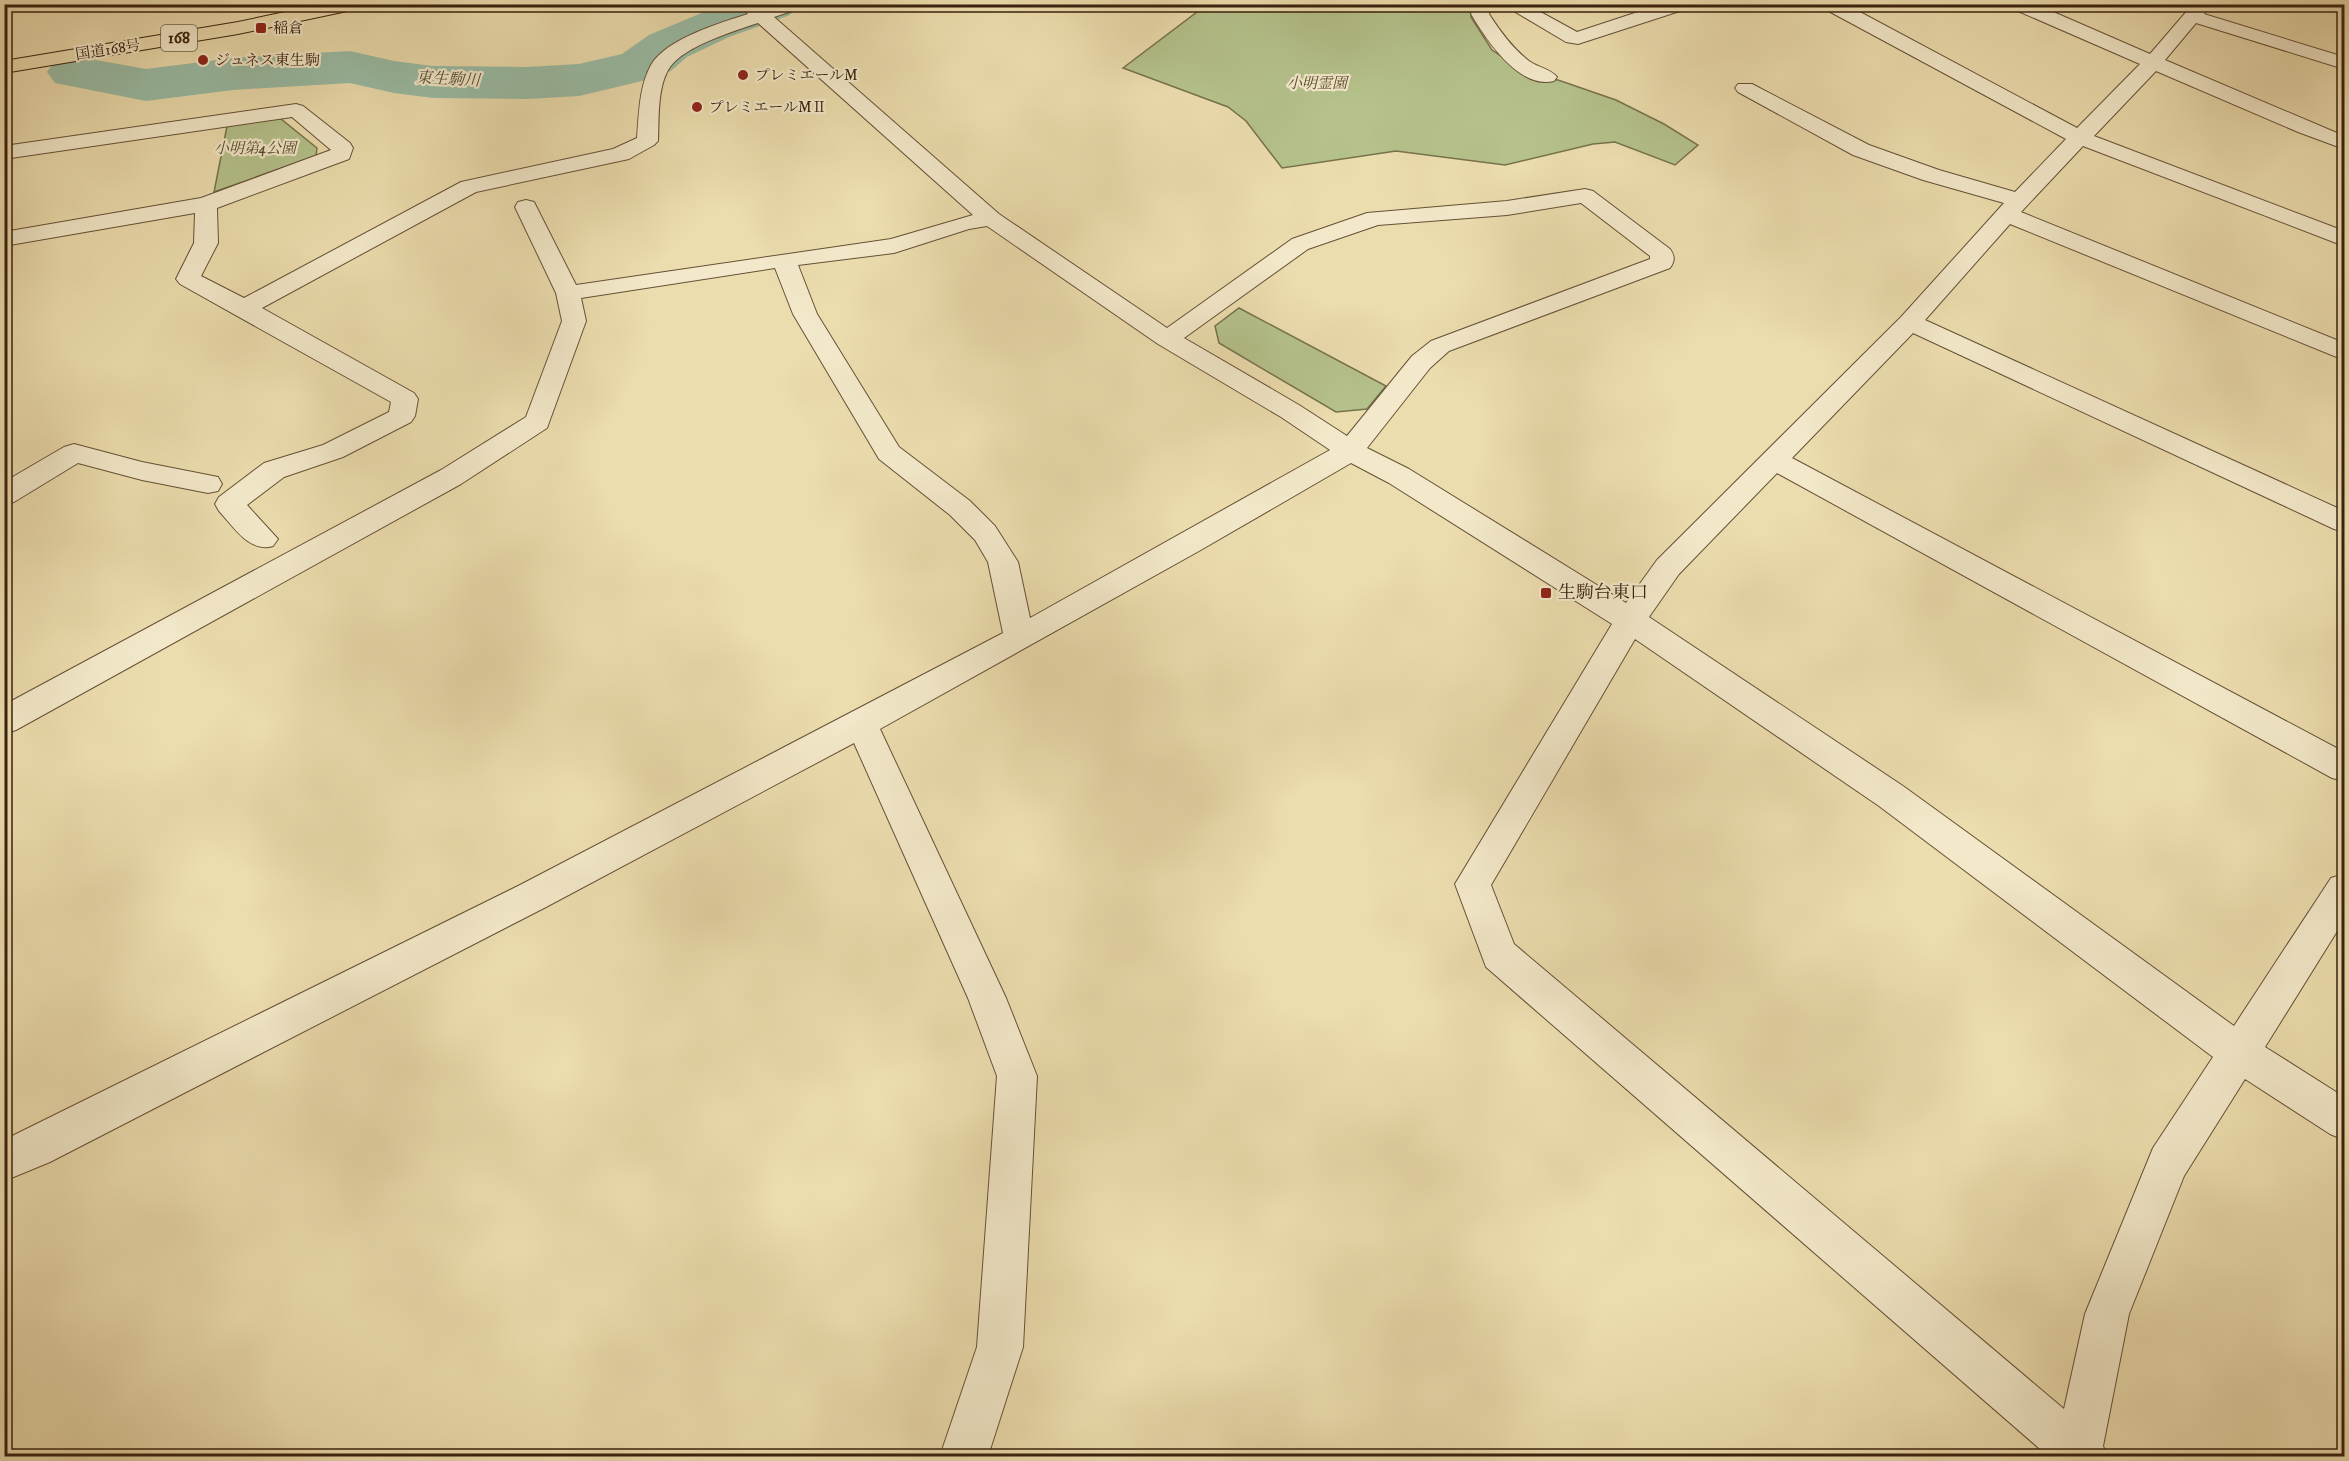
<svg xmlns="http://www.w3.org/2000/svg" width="2349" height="1461" viewBox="0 0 2349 1461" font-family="'IM FELL DW Pica','Noto Serif JP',serif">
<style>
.green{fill:#b5c28c;stroke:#77724d;stroke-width:1.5}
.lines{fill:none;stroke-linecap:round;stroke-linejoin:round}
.river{fill:#9abda6;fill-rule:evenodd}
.minor-casing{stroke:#665036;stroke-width:2}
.highway-casing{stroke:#39210e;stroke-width:2}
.minor{fill:#f3e9ca;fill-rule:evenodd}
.highway{fill:#ecddae;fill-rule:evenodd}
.poi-dot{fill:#8f2418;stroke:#f3e9ca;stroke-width:2}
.labels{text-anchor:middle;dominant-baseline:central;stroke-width:4.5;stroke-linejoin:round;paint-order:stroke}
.far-poi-label{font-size:15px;fill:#39210e;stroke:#f3e9ca;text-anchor:start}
.far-street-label{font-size:15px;fill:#39210e;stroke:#f3e9ca}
.far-park-label{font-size:15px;font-style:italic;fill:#58492e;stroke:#f3e9ca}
.shield{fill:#f3e9ca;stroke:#715d46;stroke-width:1.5}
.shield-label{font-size:16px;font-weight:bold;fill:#39210e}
.far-water-label{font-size:16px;font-style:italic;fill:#56503c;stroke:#f3e9ca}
.poi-label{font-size:18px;fill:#39210e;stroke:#f3e9ca;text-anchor:start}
</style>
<rect width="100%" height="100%" fill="#ecddae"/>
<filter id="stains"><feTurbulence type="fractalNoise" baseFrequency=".00333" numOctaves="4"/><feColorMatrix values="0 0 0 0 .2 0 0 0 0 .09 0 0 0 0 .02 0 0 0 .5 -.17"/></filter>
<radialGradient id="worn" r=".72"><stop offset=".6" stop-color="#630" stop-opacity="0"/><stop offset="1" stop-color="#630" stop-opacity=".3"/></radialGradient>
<!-- green -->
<g class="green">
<polygon points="1212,4 1398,4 1413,9 1472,8 1471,17 1492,50 1534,78 1558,80 1616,100 1664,124 1698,145 1675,165 1615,142 1593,144 1505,165 1396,151 1282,168 1246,121 1228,107 1123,68 1205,6"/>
<polygon points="258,119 281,119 317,148 316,156 214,192 227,126"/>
<polygon points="1239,308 1386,386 1367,409 1336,412 1219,343 1215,326"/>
</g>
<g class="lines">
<!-- river -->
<polygon class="river" points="723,4 797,4 790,15 729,37 687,57 672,70 659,77 579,96 527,99 433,98 394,93 350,83 233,90 146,101 55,83 47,72 55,61 74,56 146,69 233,58 350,51 394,61 433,66 527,67 579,64 622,54 649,35"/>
<!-- minor casing -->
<g class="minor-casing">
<g id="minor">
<path d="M739 4H760L764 8 775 4H803L801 8 774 17 999 214 1167 328 1292 239 1367 213 1507 201 1585 189 1593 191 1670 249C1675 256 1675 261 1670 268L1449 351 1430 368 1367 448 1409 469 1626 603 1657 560 1901 317 2004 203 1923 180 1853 155 1738 92 1735 88 1738 84H1752L1869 145 1939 170 2015 192 2066 139 1823 8 1821 4H1845L2077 128 2140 64 2011 8 2009 4H2035L2150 54 2193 4H2212L2204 14 2344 57V69L2196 23 2165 60 2344 136V149L2298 132 2156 71 2094 136 2344 231V246L2083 146 2021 212 2344 343V360L2010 224 1925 320 2344 511V532L2334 529 1913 333 1792 458 2344 752V781L2332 778 1777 473 1679 574 1649 617 1903 786 2234 1026 2331 878 2344 874V920L2265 1047 2344 1097V1140L2330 1134 2245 1079 2184 1176 2129 1314 2103 1446 2107 1456H2048L1486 967 1455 884 1612 624 1389 483 1351 463 1199 551 880 729 1006 998 1037 1076 1023 1347 988 1456H940L977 1347 997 1076 968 998 854 743 546 907 50 1162 4 1181V1140L520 885 1003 633 988 562 975 540 950 515 879 459 793 314 775 268 581 298 586 321 547 428 461 484 16 730 4 734V705L441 470 526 417 562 321 556 293 515 207 518 202 526 200 534 202 576 285 891 239 973 215 758 23C734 31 685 46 670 67 657 86 659 119 658 141L654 145 629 159 476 192 262 308 414 393 418 399 415 416 411 422 343 457 284 477 247 505 278 539 273 546C249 553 234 527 219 511L215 504 219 497 264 463 323 445 389 412 391 402 180 284 176 279 194 243 195 213 4 246V232L201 198 331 150 292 117 4 159V146L296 104 303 106 350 143 353 148 349 159 217 208 218 243 201 276 244 298 461 182 613 149 637 138C639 114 639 87 651 65 666 39 720 23 748 14ZM1581 203 1650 256V259L1431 341 1412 356 1347 436 1299 405 1184 338 1308 249 1378 225 1507 215ZM987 226 1158 344 1281 417 1330 450 1030 618 1018 562 995 526 970 501 899 447 817 314 798 265 894 253 969 229ZM1635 639 1879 806 2213 1057 2153 1148 2085 1314 2064 1409 1514 944 1491 885Z"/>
<path d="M1476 4H1494L1489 14C1500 31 1512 48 1529 61 1537 67 1551 69 1557 77L1554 81C1519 90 1486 39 1471 14Z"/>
<polygon points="1502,4 1526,4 1577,32 1662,4 1691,4 1689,8 1578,44 1566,42"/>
<polygon points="74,444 142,462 208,475 218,477 222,484 218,491 208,493 142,480 78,463 14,502 4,504 4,482 64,447"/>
</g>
</g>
<!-- highway casing -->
<g class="highway-casing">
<polygon id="highway" points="323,4 361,4 359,8 352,10 238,34 4,73 4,61 238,22"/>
</g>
<!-- minor -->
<use href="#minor" class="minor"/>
<!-- highway -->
<use href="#highway" class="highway"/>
</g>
<!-- markers -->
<g class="poi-dot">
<rect x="255" y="22" width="12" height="12" rx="3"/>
<circle cx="203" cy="60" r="6"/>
<circle cx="743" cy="75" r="6"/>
<circle cx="697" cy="107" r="6"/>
<rect x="1540" y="587" width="12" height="12" rx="3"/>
</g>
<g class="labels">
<!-- far-poi labels -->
<g class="far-poi-label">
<text x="273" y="28">稲倉</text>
<text x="215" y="60">ジュネス東生駒</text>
<text x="755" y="75">プレミエールM</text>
<text x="709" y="107">プレミエールMⅡ</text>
</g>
<!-- far-street labels -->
<g class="far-street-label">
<text transform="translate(108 50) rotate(-9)">国道168号</text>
</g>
<!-- far-park labels -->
<g class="far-park-label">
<text x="1317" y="83">小明霊園</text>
<text x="255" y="148">小明第4公園</text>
</g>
<!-- shield labels -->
<rect class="shield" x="161" y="25" width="36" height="26" rx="4.5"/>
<g class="shield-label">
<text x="179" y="38">168</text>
</g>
<!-- far-water labels -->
<g class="far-water-label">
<text transform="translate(448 79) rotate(3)">東生駒川</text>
</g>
<!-- poi labels -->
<g class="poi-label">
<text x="1558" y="593">生駒台東口</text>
</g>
</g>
<!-- margin -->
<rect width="2349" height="1461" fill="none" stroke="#ecddae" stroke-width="24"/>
<rect x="6" y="6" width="2337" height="1449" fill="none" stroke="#39210e" stroke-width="3"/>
<rect x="12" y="12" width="2325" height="1437" fill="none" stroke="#39210e" stroke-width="1.5"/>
<rect width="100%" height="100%" filter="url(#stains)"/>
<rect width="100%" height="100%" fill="url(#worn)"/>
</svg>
